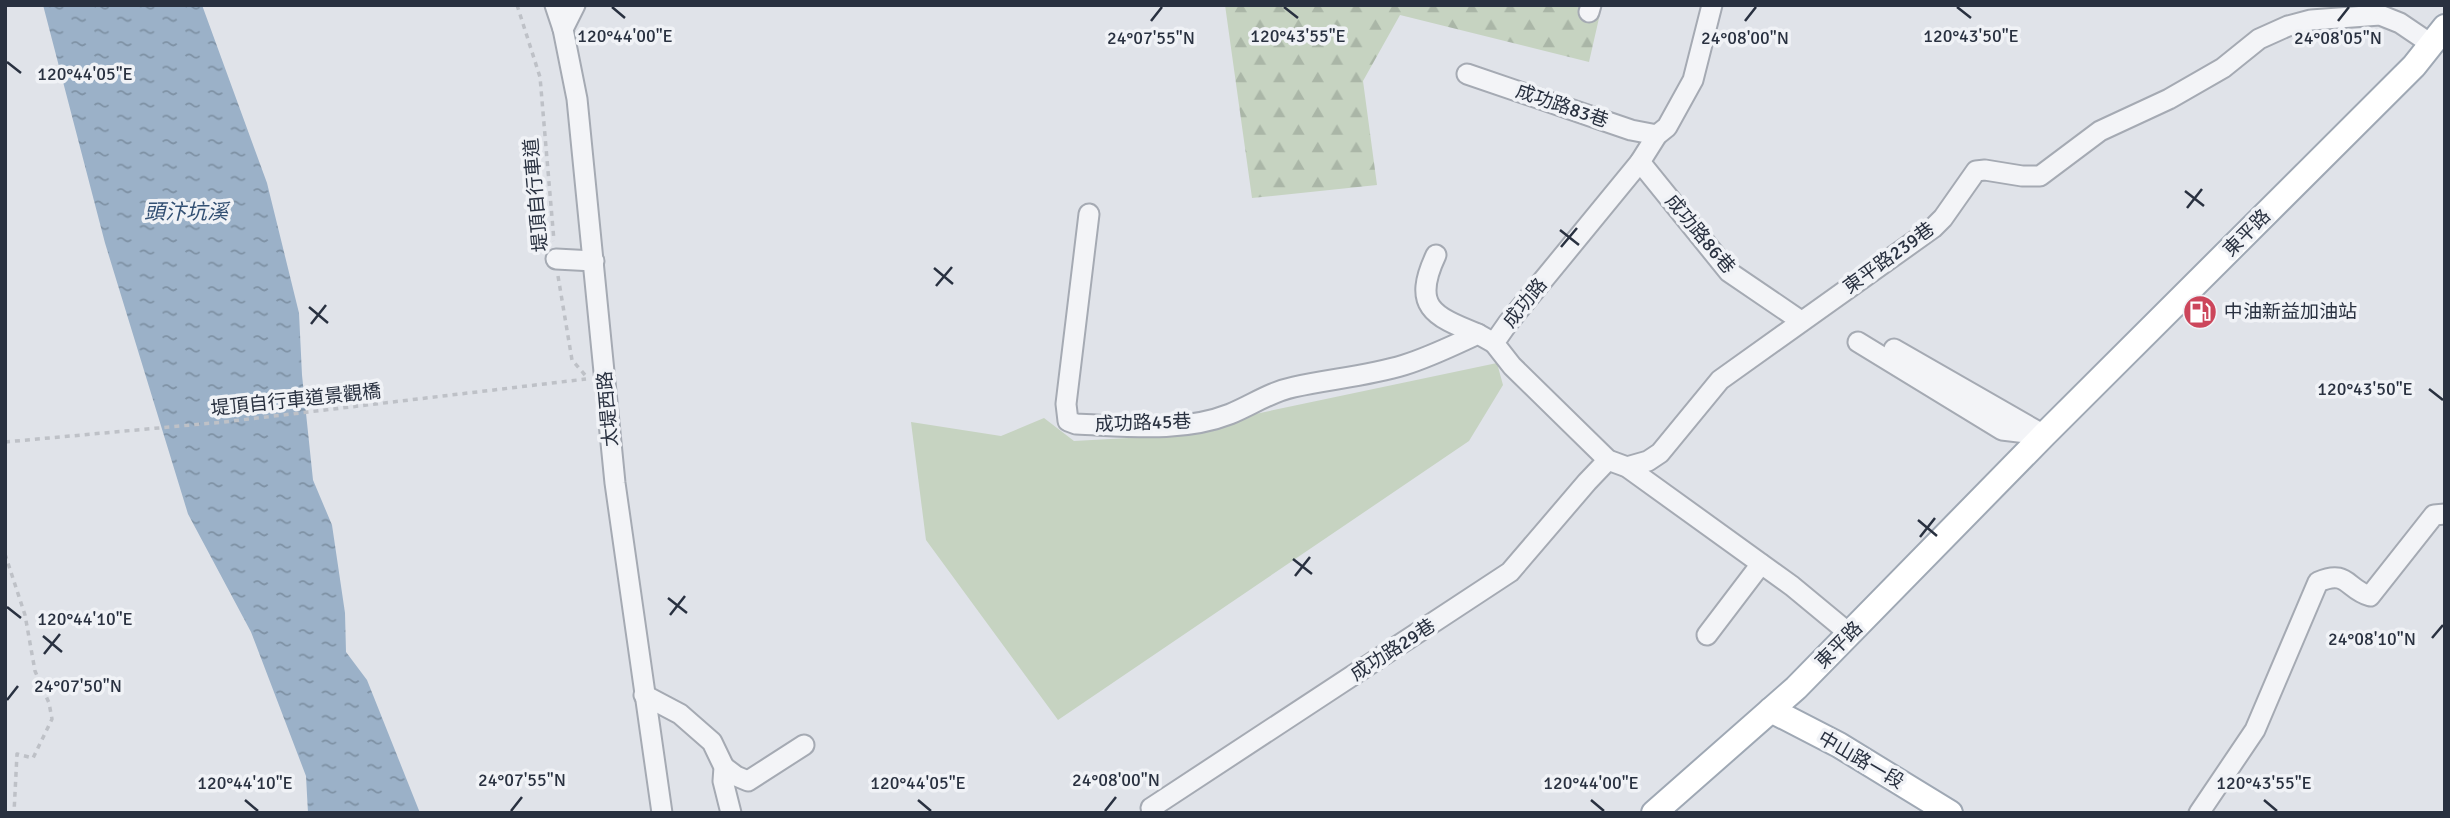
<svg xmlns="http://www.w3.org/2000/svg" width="2450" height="818" viewBox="0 0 2450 818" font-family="Signika,'Noto Sans TC',sans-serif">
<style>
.green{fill:#c6d3c1}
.forest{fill:url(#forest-firs)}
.water{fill:url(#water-ripples)}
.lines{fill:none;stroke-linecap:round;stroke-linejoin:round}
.minor-casing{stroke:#a5aab3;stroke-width:23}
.major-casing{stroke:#9fa8b4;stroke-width:28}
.path{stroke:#bec1c7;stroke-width:3.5;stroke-dasharray:5 5;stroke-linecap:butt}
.minor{stroke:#f3f4f7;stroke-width:19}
.major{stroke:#fff;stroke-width:24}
.ticks{fill:none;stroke:#293140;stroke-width:2.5}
.labels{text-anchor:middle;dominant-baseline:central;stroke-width:7;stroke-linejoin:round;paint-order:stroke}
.street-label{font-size:19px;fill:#293140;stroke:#f0f2f6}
.poi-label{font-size:19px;fill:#293140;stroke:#f0f2f6;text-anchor:start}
.water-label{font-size:21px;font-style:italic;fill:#335073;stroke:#f0f2f6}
.ticks-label{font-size:18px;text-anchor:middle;fill:#293140;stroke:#f0f2f6;stroke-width:7;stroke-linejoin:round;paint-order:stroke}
</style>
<defs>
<pattern id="forest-firs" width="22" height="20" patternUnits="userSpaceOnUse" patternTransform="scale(1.75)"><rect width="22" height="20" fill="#c6d3c1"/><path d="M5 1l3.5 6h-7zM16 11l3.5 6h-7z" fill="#aab6a7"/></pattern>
<pattern id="water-ripples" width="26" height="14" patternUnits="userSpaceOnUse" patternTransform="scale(1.75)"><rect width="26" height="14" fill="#9bb1c8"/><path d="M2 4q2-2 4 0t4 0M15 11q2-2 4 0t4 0" fill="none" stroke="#7e91a4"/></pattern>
</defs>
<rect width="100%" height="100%" fill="#e0e3e9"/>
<!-- green -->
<polygon class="green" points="1497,363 1503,385 1469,441 1058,720 926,540 911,422 1001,436 1044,418 1074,441 1146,437"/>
<!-- forest -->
<polygon class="forest" points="1225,5 1602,5 1589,62 1400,15 1363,81 1377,185 1252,198"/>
<!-- water -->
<polygon class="water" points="43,5 202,5 267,183 299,313 302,375 313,480 332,525 345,613 346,652 367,680 420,813 308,813 306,776 251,632 188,514 105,243"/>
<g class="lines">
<!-- minor casing -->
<g class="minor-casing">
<g id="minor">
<polyline points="555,5 563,29 577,99 615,483 662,813"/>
<polyline points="1712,5 1693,80 1667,127 1657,135 1640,162 1508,323 1494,343 1512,366 1608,460 1627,467 1792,586 1850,634"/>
<polyline points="1589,12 1591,5"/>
<polyline points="563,29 575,5"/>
<polyline points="1467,74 1631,130 1657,135"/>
<polyline points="1640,162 1729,272 1801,321"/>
<path d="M1089 214 1066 404 1068 421 1076 424C1126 426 1182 433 1230 414 1252 405 1270 392 1294 387 1330 379 1368 376 1404 365 1430 357 1454 345 1478 334L1494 343"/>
<path d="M1436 255C1412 306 1432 316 1478 334"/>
<polyline points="556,259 594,261"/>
<polyline points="1858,342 2002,430 2044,435"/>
<polyline points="1894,349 2037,431"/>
<polyline points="1627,467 1648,461 1660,453 1720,380 1933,228 1943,218 1976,171 1985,170 2022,176 2040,176 2100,131 2169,99 2223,68 2259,39 2288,26 2311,20 2380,15 2400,23 2431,44"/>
<polyline points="1707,635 1761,564"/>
<polyline points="644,695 680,714 712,742 724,767 723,781 731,813"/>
<polyline points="724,767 736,776 748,781 804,745"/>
<polyline points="1155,813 1151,808 1510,572 1587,482 1608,460"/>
<path d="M2199 813 2255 730 2318 582C2348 569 2346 589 2370 596L2434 515 2445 514"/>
</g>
</g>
<!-- major casing -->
<g class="major-casing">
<g id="major">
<polyline points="1771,710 1839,745 1950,813"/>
<polyline points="1654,813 1796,688 2044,435 2414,66 2445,27"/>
</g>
</g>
<!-- path -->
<g class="path">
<polyline points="517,5 540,77 554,241"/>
<polyline points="558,276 572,360 585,375"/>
<polyline points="5,442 224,422 586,379"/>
<polyline points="5,554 25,615 35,671 49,703 52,719 33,758 17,754 14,813"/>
</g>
<!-- minor -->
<use href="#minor" class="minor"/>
<!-- major -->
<use href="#major" class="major"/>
</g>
<!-- ticks -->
<path class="ticks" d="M612 7 625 18M1284 7 1298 18M1957 7 1971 18M1151 21 1162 7M1745 21 1756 7M2338 21 2349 7M7 62 21 73M2185 191 2204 206M2187 208 2202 189M1560 230 1579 245M1561 247 1577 228M934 268 953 284M936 286 952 267M309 307 328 323M311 324 326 305M2429 389 2443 400M1918 520 1937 536M1920 537 1935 518M1293 559 1312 574M1295 576 1310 557M668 598 687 613M7 607 21 618M670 615 685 596M43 636 62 652M2432 638 2443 625M44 654 60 634M7 700 18 686M245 800 258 811M918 800 931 811M1591 800 1604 811M2264 800 2277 811M511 811 522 797M1105 811 1116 797"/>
<!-- icons -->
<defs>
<g id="fuel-disc" transform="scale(1.75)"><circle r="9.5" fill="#cc465b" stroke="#f0f2f6"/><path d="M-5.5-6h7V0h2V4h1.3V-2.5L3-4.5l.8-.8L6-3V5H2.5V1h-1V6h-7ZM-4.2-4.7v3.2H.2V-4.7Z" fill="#fff"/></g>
</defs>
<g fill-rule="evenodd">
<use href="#fuel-disc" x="2200" y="312"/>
</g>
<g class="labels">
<!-- street labels -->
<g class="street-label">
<text transform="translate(1562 106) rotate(19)">成功路83巷</text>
<text transform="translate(536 195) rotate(-95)">堤頂自行車道</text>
<text transform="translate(2247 233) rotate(-45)">東平路</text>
<text transform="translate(1700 234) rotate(50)">成功路86巷</text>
<text transform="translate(1889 258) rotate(-36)">東平路239巷</text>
<text transform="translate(1525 303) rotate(-51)">成功路</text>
<text transform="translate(296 400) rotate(-6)">堤頂自行車道景觀橋</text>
<text transform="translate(608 409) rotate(-95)">太堤西路</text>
<text transform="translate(1143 423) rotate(-2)">成功路45巷</text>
<text transform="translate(1839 645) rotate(-45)">東平路</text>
<text transform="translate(1393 650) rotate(-33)">成功路29巷</text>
<text transform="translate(1861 760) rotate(30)">中山路一段</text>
</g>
<!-- poi labels -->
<g class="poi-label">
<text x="2224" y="312">中油新益加油站</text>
</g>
<!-- water labels -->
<g class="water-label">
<text x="186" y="212">頭汴坑溪</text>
</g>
</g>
<g class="ticks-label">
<text x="1971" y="42">120°43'50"E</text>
<text x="625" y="42">120°44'00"E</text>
<text x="1298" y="42">120°43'55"E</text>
<text x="1151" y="44">24°07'55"N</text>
<text x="1745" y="44">24°08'00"N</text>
<text x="2338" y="44">24°08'05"N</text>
<text x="85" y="80">120°44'05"E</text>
<text x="2365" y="395">120°43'50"E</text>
<text x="85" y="625">120°44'10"E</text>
<text x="2372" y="645">24°08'10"N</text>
<text x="78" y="692">24°07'50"N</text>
<text x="522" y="786">24°07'55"N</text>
<text x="1116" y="786">24°08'00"N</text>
<text x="245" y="789">120°44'10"E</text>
<text x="918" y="789">120°44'05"E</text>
<text x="1591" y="789">120°44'00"E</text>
<text x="2264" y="789">120°43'55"E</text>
</g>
<!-- border -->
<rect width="2450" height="818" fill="none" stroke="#293140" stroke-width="14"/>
</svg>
